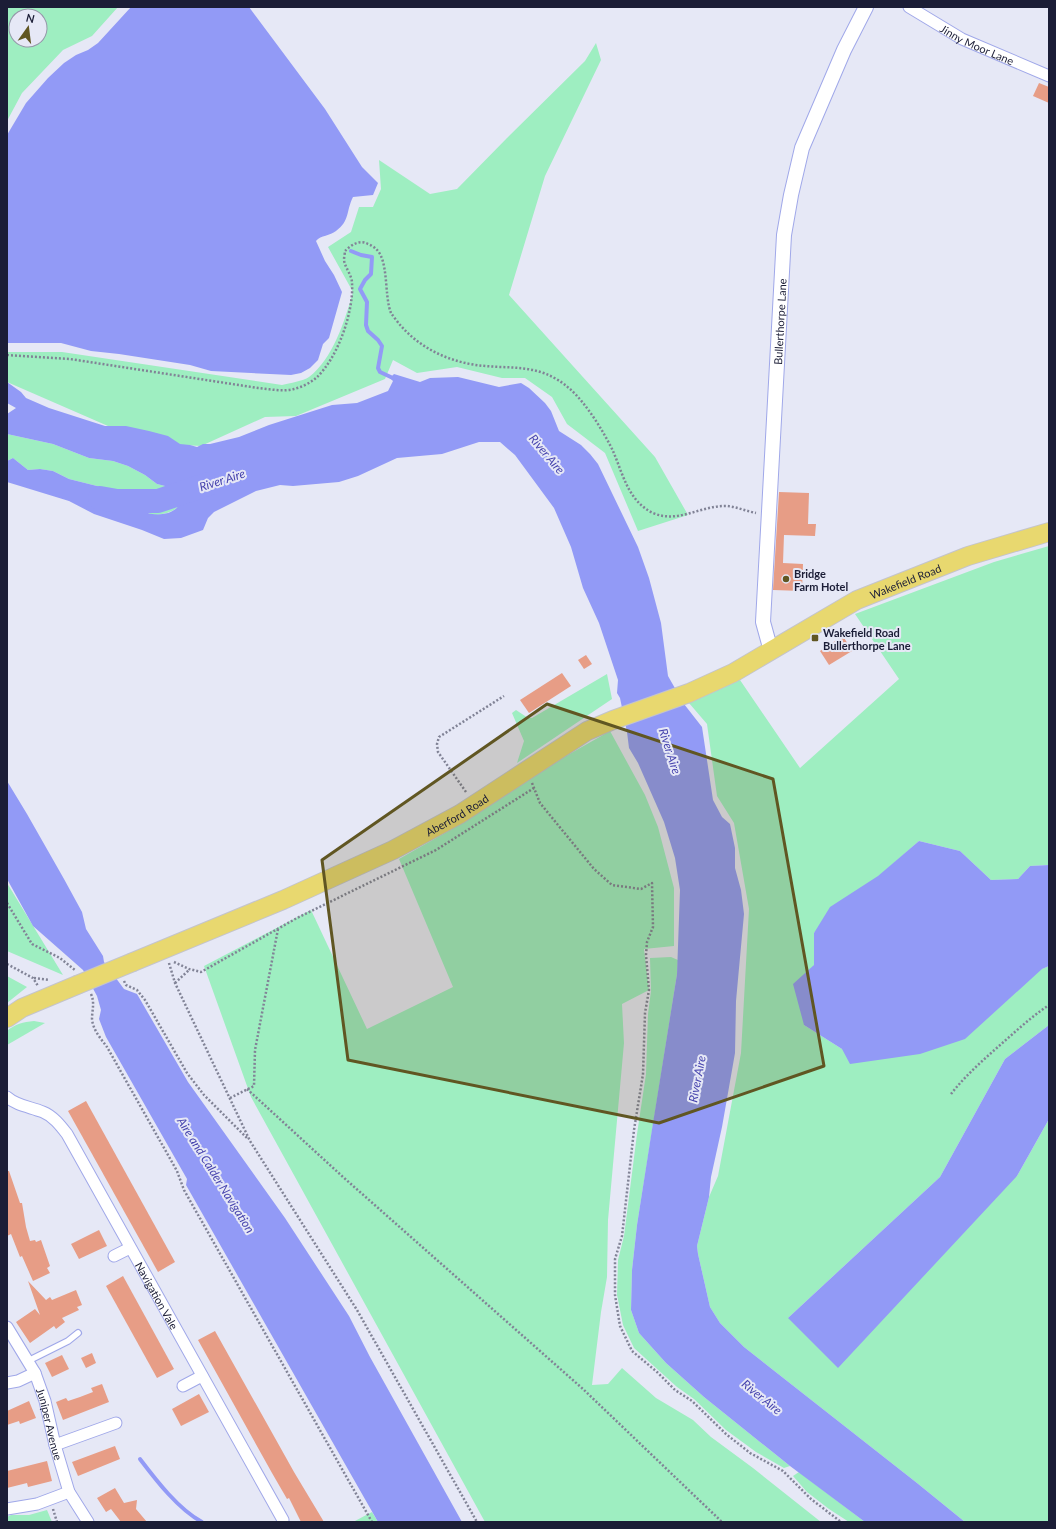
<svg xmlns="http://www.w3.org/2000/svg" width="1056" height="1529" viewBox="0 0 1056 1529" font-family="Lato,sans-serif">
<style>
.green{fill:#9eeec1;fill-rule:evenodd}
.water{fill:#929af6}
.lines{fill:none;stroke-linecap:round;stroke-linejoin:round}
.stream{stroke:#929af6;stroke-width:4}
.river{stroke:#929af6;stroke-width:24}
.building{fill:#e79d86}
.service-casing{stroke:#a0a8e9;stroke-width:8}
.minor-casing{stroke:#a0a8e9;stroke-width:13}
.tertiary-casing{stroke:#a0a8e9;stroke-width:16}
.primary-casing{stroke:#c4c4cb;stroke-width:20}
.path{stroke:#818396;stroke-width:2.5;stroke-dasharray:2 2;stroke-linecap:butt}
.service{stroke:#fff;stroke-width:5.5}
.minor{stroke:#fff;stroke-width:11}
.tertiary{stroke:#fff;stroke-width:14}
.primary{stroke:#e8d86f;stroke-width:18}
.primary-bridge-casing{stroke:#c4c4cb;stroke-width:20;stroke-linecap:butt}
.primary-bridge{stroke:#e8d86f;stroke-width:18}
.marked{fill:#605622;fill-opacity:0.2;stroke:#605622;stroke-width:3;stroke-linejoin:round}
.poi-dot{fill:#605622;stroke:#e6e8f6;stroke-width:1.5}
.labels{text-anchor:middle;dominant-baseline:central;stroke-width:4;stroke-linejoin:round;paint-order:stroke}
.street-label{font-size:11px;fill:#1b1d36;stroke:#e6e8f6}
.poi-label{font-size:11px;font-weight:bold;fill:#1b1d36;stroke:#e6e8f6;text-anchor:start}
.water-label{font-size:12px;font-style:italic;fill:#4744ae;stroke:#e6e8f6}
</style>
<rect width="100%" height="100%" fill="#e6e8f6"/>
<!-- green -->
<g class="green">
<path d="M7 7H118L92 36 63 50 22 93 7 121ZM16 16H40V40H16Z"/>
<path d="M596 43 601 60 545 176 509 295 655 457 688 515 638 531 605 453 567 424 552 397 525 378H502L457 367 417 373 393 360 385 379 296 416 265 417 201 446 147 443 7 382V352H62L282 385C290 383 303 381 309 377 333 359 345 320 353 292L328 247 351 232 359 207H373L381 189 379 160 430 194 457 189 507 138 585 61Z"/>
<polygon points="7,434 53,444 89,458 113,461 128,466 145,475 157,484 165,486 181,498 180,505 174,510 167,513 157,515 150,514 134,504 126,497 117,496 109,489 69,479 53,471 40,469 28,470 13,458 7,461"/>
<polygon points="1049,546 1049,865 1030,866 1018,879 991,880 960,851 919,841 814,933 814,965 804,1025 842,1049 1049,966 1049,1025 1005,1059 940,1177 788,1318 1017,1176 1049,1119 1049,1522 965,1522 917,1483 744,1347 720,1323 710,1307 698,1254 697,1246 709,1197 718,1176 741,1053 749,909 734,823 717,796 707,724 689,703 740,680 800,768 899,679 855,614 994,562"/>
<polygon points="607,674 612,699 517,763 524,741 512,713 516,710 528,718 532,718"/>
<polygon points="610,731 645,795 658,827 674,888 674,946 644,949 649,990 622,1004 624,1043 608,1220 607,1277 601,1312 592,1385 608,1384 622,1368 656,1398 693,1420 711,1437 753,1468 821,1522 485,1522 251,1097 204,966 311,910 367,1029 453,987 399,859 452,829 566,756"/>
<polygon points="7,883 63,975 7,951"/>
<polygon points="671,957 678,960 677,974 637,1225 632,1270 631,1310 639,1333 666,1363 704,1397 790,1466 784,1468 756,1452 726,1430 694,1399 677,1387 634,1348 623,1325 617,1295 618,1260 624,1236 637,1134 646,1074 648,1014 651,991 650,958"/>
<polygon points="7,976 27,987 7,1003"/>
<path d="M34 1021 45 1023 7 1045V1031C15 1024 23 1022 34 1021Z"/>
<polygon points="799,1472 865,1522 849,1522 829,1509 807,1492 793,1476"/>
<polygon points="47,1510 52,1522 7,1522 7,1517 11,1515 29,1515"/>
<polygon points="372,1512 378,1522 353,1522"/>
</g>
<!-- water -->
<g class="water">
<path d="M131 7H249L325 109 362 167 378 183 373 195 353 197C346 211 350 221 336 231 330 236 321 235 316 241L325 261 334 275 342 292 329 338 323 344 318 360 310 368 301 373 291 375 211 371 190 365 119 354 91 351 61 343H7V135L26 103 48 78 64 63 76 55 88 50 98 43Z"/>
<path d="M394 374 420 382 430 378 458 377 499 387 521 383 529 388 545 403 551 411 559 431 581 445 590 454 598 464 638 547 649 578 661 623 668 676 684 704 702 727 713 800 722 817 730 824 735 848V868L741 890 744 914 736 1001 735 1053 722 1127 711 1177 709 1197 697 1246 698 1254 710 1307 720 1323 744 1347 917 1483 965 1522H865L790 1466 704 1397 666 1363 639 1333 631 1310 632 1270 637 1225 653 1123 677 974 680 890 675 858 664 822 638 763 629 748 627 732 620 698 617 693 618 680 599 623 583 588 571 547 554 508 515 455 500 442H479L442 454 397 458 358 476 339 482 293 486 280 485 256 491 214 512 208 518 203 530 181 538 164 539 142 530 94 514 69 501 7 482V461L13 458 28 470 40 469 53 471 69 479 109 489 117 496 122 494 126 495C127 499 129 499 132 502 136 506 142 511 148 513 159 517 182 513 180 498L165 486 157 484 145 475 128 466 113 461 89 458 53 444 7 434V414L16 408 7 403V382L21 392 26 398 49 408 105 426H126L149 431 168 436 180 444 190 445 197 447 203 444H210L239 437 269 425 332 405 357 403 388 391 393 381 390 378Z"/>
<polygon points="7,781 27,814 64,879 82,912 86,929 103,956 104,962 124,989 137,994 188,1082 285,1218 349,1316 370,1357 462,1522 378,1522 186,1185 187,1179 106,1037 99,1019 101,1010 97,996 83,970 33,926 7,879"/>
<polygon points="919,841 960,851 991,880 1018,879 1030,866 1049,865 1049,966 1042,969 965,1039 920,1054 850,1064 842,1049 804,1025 793,984 814,965 814,933 830,907 878,876"/>
<polygon points="1049,1025 1049,1119 1017,1176 838,1368 788,1318 940,1177 1005,1059"/>
</g>
<g class="lines">
<!-- stream -->
<g class="stream">
<polyline points="351,251 361,255 372,257 371,274 365,280 360,289 367,302 366,325 368,331 378,340 382,346 378,368 380,372 395,379"/>
<path d="M140 1459C156 1480 178 1509 202 1522"/>
</g>
<!-- river -->
<polyline class="river" points="100,498 117,501 158,501 208,484"/>
</g>
<!-- building -->
<g class="building">
<polygon points="1039,83 1049,87 1049,103 1033,96"/>
<polygon points="779,492 809,493 808,524 816,524 815,536 784,535 783,563 803,564 802,591 773,590"/>
<polygon points="843,636 852,651 829,665 820,651"/>
<polygon points="586,655 592,664 584,669 578,660"/>
<polygon points="562,673 571,686 529,713 520,700"/>
<polygon points="86,1101 175,1262 158,1272 68,1111"/>
<polygon points="7,1171 9,1171 20,1203 22,1203 26,1227 30,1241 35,1240 36,1242 41,1240 50,1266 47,1268 50,1273 33,1281 22,1256 20,1257 11,1234 7,1236"/>
<polygon points="99,1230 107,1246 79,1259 71,1244"/>
<polygon points="123,1276 174,1369 157,1378 106,1286"/>
<polygon points="28,1281 46,1300 50,1297 52,1300 76,1290 82,1305 77,1307 79,1310 62,1318 65,1322 56,1329 54,1326 30,1343 16,1322 35,1309 40,1315"/>
<polygon points="215,1331 294,1472 324,1522 301,1522 289,1498 287,1499 272,1473 198,1340"/>
<polygon points="92,1353 96,1363 86,1368 81,1358"/>
<polygon points="62,1355 69,1369 52,1377 45,1363"/>
<polygon points="102,1384 109,1402 63,1420 56,1402 66,1398 68,1401 80,1397 93,1392 91,1388"/>
<polygon points="199,1394 209,1412 181,1426 172,1409"/>
<polygon points="29,1401 36,1418 20,1424 19,1421 7,1425 7,1411"/>
<polygon points="115,1446 120,1459 78,1476 72,1462"/>
<polygon points="47,1461 52,1481 28,1487 27,1483 7,1488 7,1471"/>
<polygon points="115,1488 124,1503 137,1500 136,1509 147,1522 121,1522 111,1509 106,1512 97,1498"/>
</g>
<g class="lines">
<!-- service casing -->
<g class="service-casing">
<polyline id="service" points="28,1361 68,1341 78,1333"/>
</g>
<!-- minor casing -->
<g class="minor-casing">
<g id="minor">
<path id="s1" d="M909 7 962 39 1049 76"/>
<path id="s2" d="M7 1097C17 1106 31 1107 43 1112 53 1116 60 1125 67 1134L283 1520"/>
<polyline points="114,1256 130,1248"/>
<path id="s3" d="M7 1327 35 1373 45 1401 55 1445 69 1492 88 1522"/>
<polyline points="7,1383 18,1381 35,1373"/>
<polyline points="183,1386 202,1376"/>
<polyline points="55,1445 116,1423"/>
<polyline points="7,1509 37,1504 69,1492"/>
</g>
</g>
<!-- tertiary casing -->
<g class="tertiary-casing">
<g id="tertiary">
<path id="s4" d="M771 651 763 622 784 235 791 195 802 148 844 50 866 7"/>
</g>
</g>
<!-- primary casing -->
<g class="primary-casing">
<g id="primary">
<path id="s5" d="M133 962 283 900 393 850 460 814 587 731 613 720 689 693 733 673 857 600 968 556 1049 532"/>
<polyline points="7,1018 22,1008 77,985"/>
</g>
</g>
<!-- path -->
<g class="path">
<path d="M7 355 70 359 258 388C270 389 283 392 294 389 302 387 310 383 316 378 338 358 354 311 352 283 352 275 345 268 344 260 344 257 345 253 345 251 351 245 360 239 368 244 371 245 374 247 376 249 389 260 384 296 391 313 394 317 398 323 402 327 420 347 444 359 470 364 507 371 537 360 570 389 586 403 604 432 613 451 623 474 628 501 653 513 678 524 701 505 727 506 737 507 746 511 756 513"/>
<polyline points="532,783 540,803 594,869 612,885 641,889 652,883 653,927 647,942 646,955 649,990 645,1013 643,1074 634,1130 622,1236 615,1259 615,1295 620,1326 632,1351 657,1372 675,1390 692,1401 726,1434 750,1453 783,1471 811,1499 841,1522"/>
<polyline points="466,792 438,752 437,744 439,737 504,696"/>
<polyline points="7,903 32,944 60,958 75,970"/>
<polyline points="174,962 189,969 201,972 297,918 436,850 534,788"/>
<polyline points="169,963 175,983 250,1141 357,1310 477,1522"/>
<polyline points="7,964 33,978 38,986"/>
<polyline points="34,978 49,980"/>
<polyline points="124,981 126,985 137,990 145,1000 187,1073 204,1095 248,1139"/>
<polyline points="175,983 189,970"/>
<path d="M91 994C95 1003 92 1010 92 1019 93 1030 101 1039 107 1047L177 1171 184 1190 372 1522"/>
<polyline points="247,1089 343,1177 583,1389 722,1522"/>
<path d="M951 1094C965 1076 982 1061 999 1046 1015 1032 1031 1017 1049 1005"/>
<polyline points="230,1098 254,1086 255,1050 278,929"/>
<polyline points="53,1509 57,1522"/>
</g>
<!-- service -->
<use href="#service" class="service"/>
<!-- minor -->
<use href="#minor" class="minor"/>
<!-- tertiary -->
<use href="#tertiary" class="tertiary"/>
<!-- primary -->
<use href="#primary" class="primary"/>
<!-- primary-bridge casing -->
<g class="primary-bridge-casing">
<polyline id="primary-bridge" points="77,985 133,962"/>
</g>
<!-- primary-bridge -->
<use href="#primary-bridge" class="primary-bridge"/>
</g>
<!-- marked area -->
<path class="marked" d="M547 704 773 779 824 1066 659 1123 348 1060 322 860Z"/>
<!-- markers -->
<g class="poi-dot">
<circle cx="786" cy="579" r="4"/>
<rect x="811" y="634" width="8" height="8" rx="2"/>
</g>
<g class="labels">
<!-- street labels -->
<g class="street-label">
<text stroke="none"><textPath href="#s1" startOffset="78">Jinny Moor Lane</textPath></text>
<text stroke="none"><textPath href="#s4" startOffset="331">Bullerthorpe Lane</textPath></text>
<text stroke="none"><textPath href="#s5" startOffset="864">Wakefield Road</textPath></text>
<text stroke="none"><textPath href="#s5" startOffset="356">Aberford Road</textPath></text>
<text stroke="none"><textPath href="#s2" startOffset="257">Navigation Vale</textPath></text>
<text stroke="none"><textPath href="#s3" startOffset="107">Juniper Avenue</textPath></text>
</g>
<!-- poi labels -->
<g class="poi-label">
<text x="794" y="573">Bridge<tspan x="794" dy="13">Farm Hotel</tspan></text>
<text x="823" y="632">Wakefield Road<tspan x="823" dy="13">Bullerthorpe Lane</tspan></text>
</g>
<!-- water labels -->
<g class="water-label">
<text transform="translate(547 454) rotate(50)">River Aire</text>
<text transform="translate(222 480) rotate(-18)">River Aire</text>
<text transform="translate(670 751) rotate(72)">River Aire</text>
<text transform="translate(697 1079) rotate(-79)">River Aire</text>
<text transform="translate(216 1175) rotate(58)">Aire and Calder Navigation</text>
<text transform="translate(762 1397) rotate(39)">River Aire</text>
</g>
</g>
<!-- border -->
<rect width="1056" height="1529" fill="none" stroke="#1b1d36" stroke-width="16"/>
<!-- north arrow -->
<g transform="translate(28 28) rotate(14)"><circle r="19" fill="#e6e8f6" stroke="#9597a9"/>
<path d="M0-3L7 15L0 10L-7 15Z" fill="#605622"/>
<text y="-6" font-size="11" font-weight="bold" text-anchor="middle" fill="#1b1d36">N</text>
</g>
</svg>
